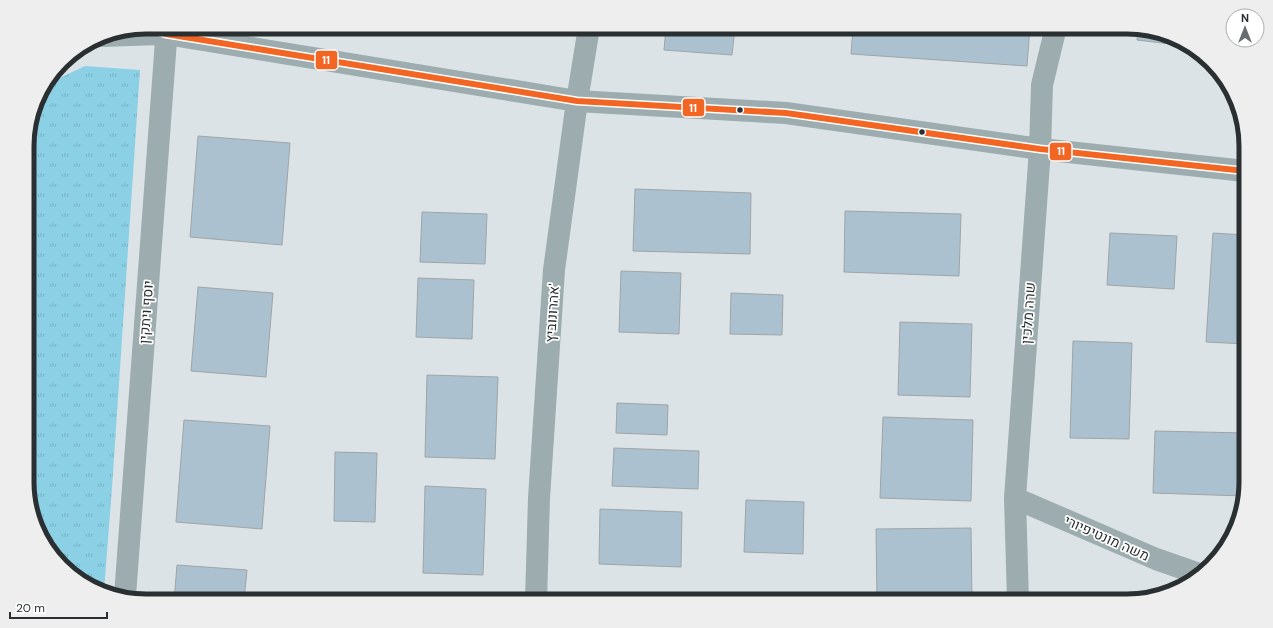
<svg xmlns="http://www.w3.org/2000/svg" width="1273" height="628" viewBox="0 0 1273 628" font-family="'DM Sans',Heebo,sans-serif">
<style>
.park{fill:url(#park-tufts)}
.building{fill:#acc1cf;stroke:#9fa4a7}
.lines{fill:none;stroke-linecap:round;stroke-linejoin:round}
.street{stroke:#9cacaf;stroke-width:22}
.bus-1-casing{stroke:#fff;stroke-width:9}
.bus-1{stroke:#f26522;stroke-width:6}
.bus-dot{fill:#2a2f31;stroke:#fff;stroke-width:1.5}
.labels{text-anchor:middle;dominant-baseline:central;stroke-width:3.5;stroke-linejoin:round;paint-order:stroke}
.street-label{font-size:14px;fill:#2a2f31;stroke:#fff}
.rim{fill:none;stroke:#2a2f31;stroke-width:5}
.line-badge{stroke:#fff;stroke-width:1.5}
.badge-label{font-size:11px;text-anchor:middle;font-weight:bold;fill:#fff}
</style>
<defs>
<pattern id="park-tufts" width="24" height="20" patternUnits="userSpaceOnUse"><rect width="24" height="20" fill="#8bd0e5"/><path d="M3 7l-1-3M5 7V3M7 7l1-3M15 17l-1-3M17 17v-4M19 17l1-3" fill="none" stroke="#78b3c5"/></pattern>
</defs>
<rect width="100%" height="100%" fill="#dce3e6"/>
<!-- park -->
<polygon class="park" points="85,66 140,70 112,488 104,591 94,589 51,554 28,498 27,138 39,94 47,84"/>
<!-- building -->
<g class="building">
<polygon points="514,27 546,27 545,31"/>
<polygon points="666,27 735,27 732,55 664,50"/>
<polygon points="853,27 1030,27 1027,66 851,54"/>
<polygon points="1138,30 1179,39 1187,46 1137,40"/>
<polygon points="198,136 290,143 282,245 190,237"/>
<polygon points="635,189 751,193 750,254 633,251"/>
<polygon points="845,211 961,214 959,276 844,272"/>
<polygon points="422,212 487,214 485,264 420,262"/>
<polygon points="1110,233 1177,236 1174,289 1107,285"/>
<polygon points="1213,233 1245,235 1246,344 1206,342"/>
<polygon points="621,271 681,273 679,334 619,332"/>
<polygon points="418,278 474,280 472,339 416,337"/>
<polygon points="198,287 273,293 266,377 191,371"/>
<polygon points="731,293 783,295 782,335 730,334"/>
<polygon points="900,322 972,324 970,397 898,395"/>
<polygon points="1073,341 1132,343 1129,439 1070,438"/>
<polygon points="427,375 498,377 495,459 425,457"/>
<polygon points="617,403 668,405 667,435 616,433"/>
<polygon points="883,417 973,420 971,501 880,498"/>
<polygon points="184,420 270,426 262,529 176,522"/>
<polygon points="1155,431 1246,433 1246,482 1243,496 1153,493"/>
<polygon points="614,448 699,451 698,489 612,486"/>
<polygon points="335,452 377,453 375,522 334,521"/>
<polygon points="425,486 486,489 483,575 423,573"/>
<polygon points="746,500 804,502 803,554 744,552"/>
<polygon points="600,509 682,512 681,567 599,564"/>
<polygon points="971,528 972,601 877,601 876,529"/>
<polygon points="177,565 247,570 244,601 174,601"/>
<polygon points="1164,591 1135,601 1079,601 1079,597"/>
</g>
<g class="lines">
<!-- street -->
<g class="street">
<polyline points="144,27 166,34 577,101 786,113 1040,149 1245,171"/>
<polyline points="102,36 161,34"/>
<polyline points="1015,498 1156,559 1199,574"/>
<polyline points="125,596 167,27"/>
<polyline points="536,601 539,498 554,270 577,101 589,27"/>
<polyline points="1018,601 1015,498 1040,149 1042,85 1056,27"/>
</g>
<!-- bus-1 casing -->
<g class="bus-1-casing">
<polyline id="bus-1" points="144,27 166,34 577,101 786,113 1040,149 1245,171"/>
</g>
<!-- bus-1 -->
<use href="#bus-1" class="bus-1"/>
</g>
<!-- markers -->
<g class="bus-dot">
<circle cx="740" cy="110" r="3.5"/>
<circle cx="922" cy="132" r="3.5"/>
</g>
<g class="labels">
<!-- street labels -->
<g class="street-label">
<text transform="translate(146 312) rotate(-86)">יוסף ויתקין</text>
<text transform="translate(552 313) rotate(-86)">אהרונוביץ'</text>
<text transform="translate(1028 313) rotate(-86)">שרה מלכין</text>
<text transform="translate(1107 538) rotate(24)">משה מונטיפיורי</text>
</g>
</g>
<!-- crop -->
<path d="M0 0H1273V628H0ZM146 34H1127A112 112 0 0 1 1239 146V482A112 112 0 0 1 1127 594H146A112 112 0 0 1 34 482V146A112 112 0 0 1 146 34Z" fill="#eeeeef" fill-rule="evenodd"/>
<path class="rim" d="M146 34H1127A112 112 0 0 1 1239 146V482A112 112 0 0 1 1127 594H146A112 112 0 0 1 34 482V146A112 112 0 0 1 146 34Z"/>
<g class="line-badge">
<rect x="315" y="50" width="23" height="20" rx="4" fill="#f26522"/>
<rect x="682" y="98" width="23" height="19" rx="4" fill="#f26522"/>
<rect x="1049" y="142" width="23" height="19" rx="4" fill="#f26522"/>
</g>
<g class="badge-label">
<text x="326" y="64">11</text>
<text x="693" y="112">11</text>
<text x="1061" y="155">11</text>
</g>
<!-- north arrow -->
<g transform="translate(1245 28)"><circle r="19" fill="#ffffff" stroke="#aaacad"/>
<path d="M0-3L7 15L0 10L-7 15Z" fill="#686e70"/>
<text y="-6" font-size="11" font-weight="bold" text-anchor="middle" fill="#2a2f31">N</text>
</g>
<!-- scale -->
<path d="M10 612v6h97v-6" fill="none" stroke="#2a2f31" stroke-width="2"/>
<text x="16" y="612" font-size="12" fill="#2a2f31" stroke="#ffffff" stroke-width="3" paint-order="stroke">20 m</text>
</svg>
